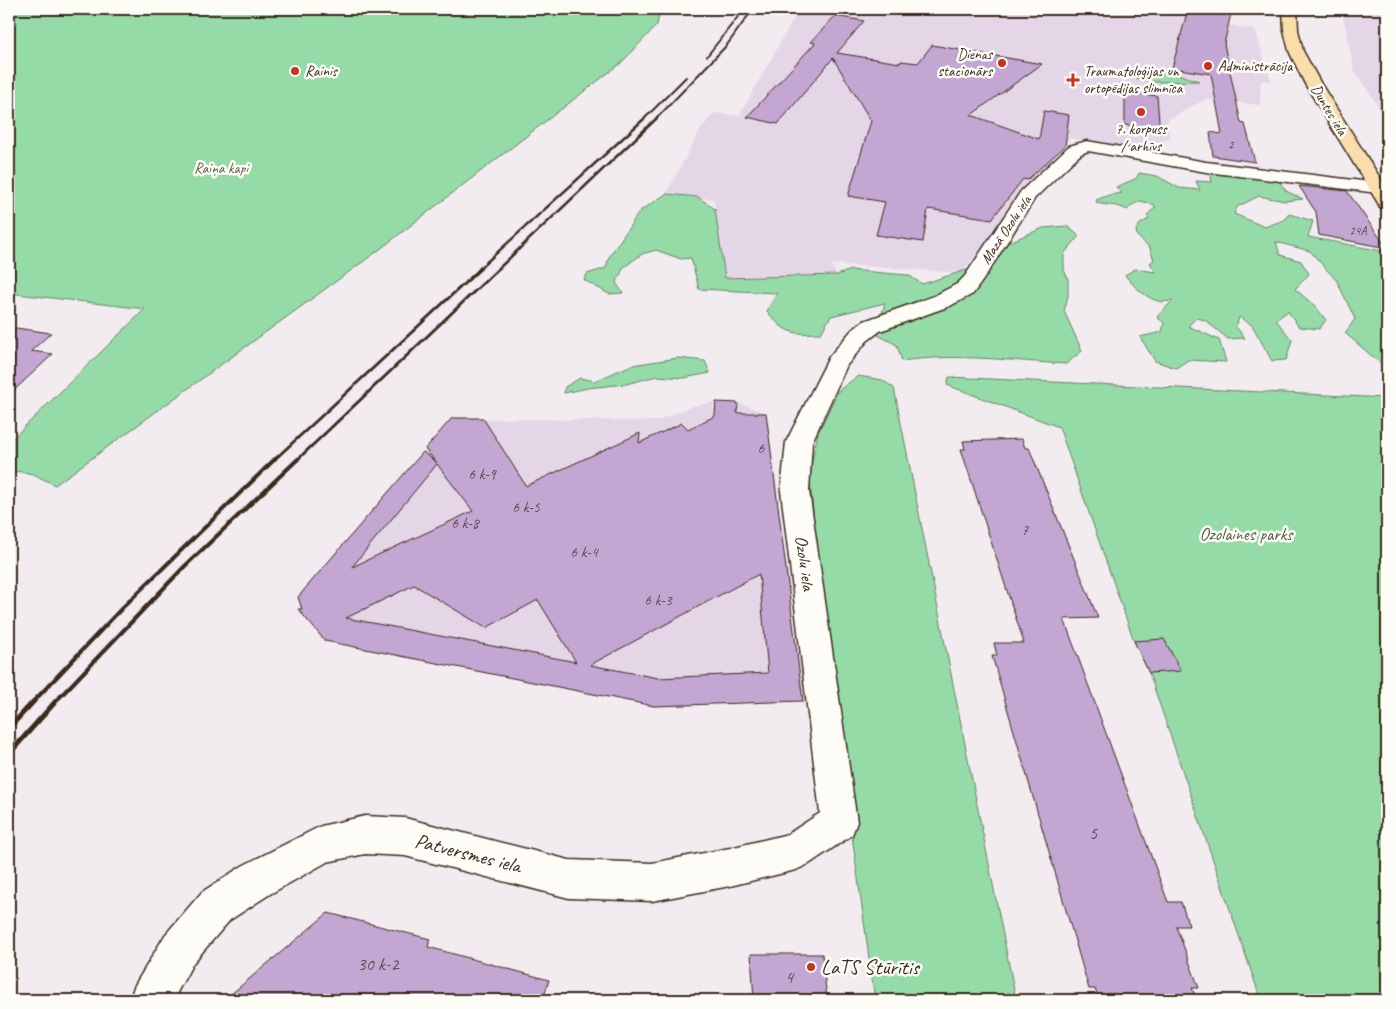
<svg xmlns="http://www.w3.org/2000/svg" width="1396" height="1009" viewBox="0 0 1396 1009" font-family="Caveat,sans-serif">
<style>
.built{fill:#e4d6e7}
.green{fill:#95dba8;stroke:#688263}
.building{fill:#c4a6d2;stroke:#3b2a1e;fill-rule:evenodd}
.lines{fill:none;stroke-linecap:round;stroke-linejoin:round}
.minor-casing{stroke:#3b2a1e;stroke-width:3}
.major-casing{stroke:#3b2a1e;stroke-width:3}
.minor{fill:#fdfcf7;fill-rule:evenodd}
.major{fill:#f9deab;fill-rule:evenodd}
.rail-far4{stroke:#3b2a1e;stroke-width:2}
.rail-far3{stroke:#3b2a1e;stroke-width:2.5}
.rail-far2{stroke:#3b2a1e;stroke-width:3}
.rail-far1{stroke:#3b2a1e;stroke-width:4}
.rail{stroke:#3b2a1e;stroke-width:5}
.poi-dot{fill:#c8321e;stroke:#fdfcf7;stroke-width:2}
.labels{text-anchor:middle;dominant-baseline:central;stroke-width:5;stroke-linejoin:round;paint-order:stroke}
.far-number-label{font-size:12px;fill:#5d494b}
.far-poi-label{font-size:15px;fill:#3b2a1e;stroke:#fdfcf7;text-anchor:start}
.far-street-label{font-size:15px;fill:#3b2a1e;stroke:#fdfcf7}
.far-park-label{font-size:15px;fill:#565f47;stroke:#fdfcf7}
.number-label{font-size:15px;fill:#5d494b}
.park-label{font-size:18px;fill:#565f47;stroke:#fdfcf7}
.street-label{font-size:18px;fill:#3b2a1e;stroke:#fdfcf7}
.near-number-label{font-size:18px;fill:#5d494b}
.near-street-label{font-size:21px;fill:#3b2a1e;stroke:#fdfcf7}
.near-poi-label{font-size:21px;fill:#3b2a1e;stroke:#fdfcf7;text-anchor:start}
</style>
<rect width="100%" height="100%" fill="#f2ebf0"/>
<filter id="ink" filterUnits="userSpaceOnUse"><feTurbulence type="fractalNoise" baseFrequency=".02" numOctaves="2"/><feDisplacementMap in="SourceGraphic" scale="10" xChannelSelector="R" yChannelSelector="G"/><feConvolveMatrix kernelMatrix="1 2 1 2 8 2 1 2 1" color-interpolation-filters="sRGB"/></filter>
<g filter="url(#ink)">
<!-- built -->
<g class="built">
<polygon points="799,9 1224,9 1231,10 1228,25 1255,30 1271,81 1261,81 1260,105 1206,99 1168,120 1170,138 1139,150 1070,138 962,273 831,264 837,275 725,278 714,199 666,194 700,130 714,113 739,116"/>
<polygon points="1342,9 1387,9 1387,119 1354,70"/>
<polygon points="716,402 738,403 767,413 804,701 654,707 325,641 303,615 297,597 452,418 657,421 693,406"/>
</g>
<!-- green -->
<g class="green">
<polygon points="9,9 663,9 659,14 657,25 621,63 375,253 55,485 33,474 9,470 9,442 145,309 9,293"/>
<polygon points="1154,71 1177,74 1199,81 1152,82 1135,78"/>
<path d="M1210 170 1278 180 1286 191 1303 199 1285 201 1259 196 1237 207 1234 214 1265 227 1284 220 1289 214 1313 221 1308 237 1387 252V369L1345 333 1355 319 1337 281 1310 251 1276 242 1280 255 1301 261 1309 274 1295 289 1315 306 1326 320 1319 329 1299 327 1288 311 1276 320 1292 340 1286 360 1272 361 1252 325 1239 317 1236 327 1245 338 1228 339 1205 320 1196 318 1188 326 1219 340 1226 362 1188 360 1176 368 1155 361 1140 337 1162 332 1164 323 1157 317 1173 300C1170 301 1164 302 1161 302 1147 299 1133 286 1125 275L1135 269 1156 272 1150 263 1154 260 1150 248 1137 236 1136 230 1140 224 1149 219 1147 215 1155 208V205L1141 201 1132 205 1127 210C1117 204 1108 206 1097 203L1096 200 1109 195 1122 193 1116 187 1137 178 1139 173 1157 176 1179 188 1200 190 1196 181 1212 182Z"/>
<path d="M666 194 698 197 715 209 725 278 837 275 851 270 883 273 908 275 922 284 976 267 985 252 1043 228 1067 226 1079 236 1064 254V270L1068 279V296L1064 311 1082 351 1066 364C1011 361 957 353 902 361L897 345 876 334 885 303 831 316 821 333C792 334 786 335 767 311L777 293 699 289 691 258 681 259 656 250 642 254 624 267 616 283 623 293 609 294 584 280 587 274 606 268 609 257 640 211Z"/>
<polygon points="678,358 705,361 710,373 684,378 657,376 626,384 588,388 564,393 565,387 580,378 595,381 632,365"/>
<polygon points="858,376 882,380 894,388 1016,1000 875,1000 835,714 809,474 818,433 838,391"/>
<polygon points="949,377 1387,398 1387,1000 1261,1000 1149,673 1134,641 1059,427 947,385"/>
</g>
<!-- building -->
<g class="building">
<polygon points="1188,9 1232,9 1224,44 1241,123 1245,124 1255,162 1213,156 1210,132 1222,134 1211,74 1172,68"/>
<polygon points="835,16 864,21 837,53 900,63 901,61 918,63 932,45 1042,64 971,115 1039,139 1044,111 1069,115 1065,146 1027,180 1023,179 992,219 928,209 923,242 876,235 885,202 848,196 871,121 833,58 778,124 747,117 815,43 811,42"/>
<polygon points="1125,92 1157,96 1160,133 1136,130 1136,127 1125,125"/>
<polygon points="1299,186 1347,191 1387,248 1319,235 1316,212"/>
<polygon points="9,327 51,333 31,351 53,354 9,395"/>
<path d="M716 402 738 403 737 413H766L803 701 654 706 325 641 298 609H302L298 597 423 452 437 463 425 449 452 418H483L526 486 640 433 639 443 682 423 688 429 715 416ZM437 464 473 511 352 567ZM759 574 768 673 658 678 590 665ZM414 585 486 628 538 600 576 662 346 618Z"/>
<polygon points="1022,439 1025,448 1029,448 1098,618 1064,619 1168,902 1181,902 1189,926 1176,926 1199,988 1192,988 1197,1000 1099,1000 1095,989 1089,989 992,656 997,656 994,643 1024,643 961,449 965,449 963,441"/>
<polygon points="1164,639 1181,671 1149,673 1134,641"/>
<polygon points="328,913 430,939 428,947 549,980 543,1000 224,1000"/>
<polygon points="751,954 822,954 827,1000 754,1000"/>
</g>
<g class="lines">
<!-- minor casing -->
<g class="minor-casing">
<polygon id="minor" points="1087,141 1206,162 1378,183 1384,184 1387,188 1384,192 1378,193 1206,172 1088,151 1081,154 1073,161 1035,198 983,280 973,294 950,306 880,331 867,341 847,365 812,442 809,491 857,822 852,835 809,864 796,870 730,886 652,901 569,898 405,856 365,854 327,862 270,894 230,920 193,963 173,1000 129,1000 135,985 165,935 202,892 242,866 321,826 365,816 405,818 569,860 652,863 730,848 788,834 820,813 781,491 786,442 829,357 851,331 864,321 934,296 957,284 965,276 1021,191 1069,146"/>
</g>
<!-- major casing -->
<g class="major-casing">
<polygon id="major" points="1283,9 1297,9 1298,30 1303,51 1321,84 1387,189 1387,209 1380,207 1378,203 1305,84 1289,51 1284,30"/>
</g>
<!-- minor -->
<use href="#minor" class="minor"/>
<!-- major -->
<use href="#major" class="major"/>
<!-- rail-far4 -->
<g class="rail-far4">
<polyline points="707,56 744,9"/>
<polyline points="644,119 686,77"/>
<polyline points="656,119 727,45 753,9"/>
</g>
<!-- rail-far3 -->
<g class="rail-far3">
<polyline points="479,269 645,118"/>
<polyline points="498,269 657,118"/>
</g>
<!-- rail-far2 -->
<g class="rail-far2">
<polyline points="274,460 481,268"/>
<polyline points="297,460 499,268"/>
</g>
<!-- rail-far1 -->
<g class="rail-far1">
<polyline points="33,702 122,608 275,459"/>
<polyline points="55,702 184,567 298,459"/>
</g>
<!-- rail -->
<g class="rail">
<polyline points="9,728 34,701"/>
<polyline points="9,754 56,701"/>
</g>
</g>
</g>
<!-- markers -->
<g class="poi-dot">
<circle cx="1002" cy="63" r="5"/>
<circle cx="1208" cy="66" r="5"/>
<circle cx="295" cy="71" r="5"/>
<path d="M1070.5 72.5h5v5h5v5h-5v5h-5v-5h-5v-5h5z"/>
<circle cx="1141" cy="112" r="5"/>
<circle cx="811" cy="967" r="5"/>
</g>
<g class="labels">
<!-- far-number labels -->
<g class="far-number-label">
<text x="1231" y="145">2</text>
<text x="1358" y="231">24A</text>
</g>
<!-- far-poi labels -->
<g class="far-poi-label">
<text x="992" y="54" text-anchor="end">Dienas<tspan x="992" dy="17">stacionārs</tspan></text>
<text x="1218" y="66">Administrācija</text>
<text x="305" y="71">Rainis</text>
<text x="1084" y="71">Traumatoloģijas un<tspan x="1084" dy="17">ortopēdijas slimnīca</tspan></text>
<text x="1141" y="129" text-anchor="middle">7. korpuss<tspan x="1141" dy="17">/ arhīvs</tspan></text>
</g>
<!-- far-street labels -->
<g class="far-street-label">
<text transform="translate(1329 110) rotate(59)">Duntes iela</text>
<text transform="translate(1006 230) rotate(-56)">Mazā Ozolu iela</text>
</g>
<!-- far-park labels -->
<g class="far-park-label">
<text x="221" y="168">Raiņa kapi</text>
</g>
<!-- number labels -->
<g class="number-label">
<text x="761" y="448">6</text>
<text x="482" y="474">6 k-9</text>
<text x="526" y="507">6 k-5</text>
<text x="465" y="523">6 k-8</text>
<text x="1025" y="530">7</text>
<text x="584" y="552">6 k-4</text>
<text x="658" y="600">6 k-3</text>
</g>
<!-- park labels -->
<g class="park-label">
<text x="1246" y="534">Ozolaines parks</text>
</g>
<!-- street labels -->
<g class="street-label">
<text transform="translate(805 563) rotate(82)">Ozolu iela</text>
</g>
<!-- near-number labels -->
<g class="near-number-label">
<text x="1093" y="833">5</text>
<text x="378" y="964">30 k-2</text>
<text x="789" y="977">4</text>
</g>
<!-- near-street labels -->
<g class="near-street-label">
<text transform="translate(468 853) rotate(14)">Patversmes iela</text>
</g>
<!-- near-poi labels -->
<g class="near-poi-label">
<text x="821" y="967">LaTS Stūrītis</text>
</g>
</g>
<!-- margin -->
<rect width="1396" height="1009" fill="none" stroke="#fdfcf7" stroke-width="30"/>
<rect x="15" y="15" width="1366" height="979" fill="none" stroke="#3b2a1e" stroke-width="2" filter="url(#ink)"/>
</svg>
